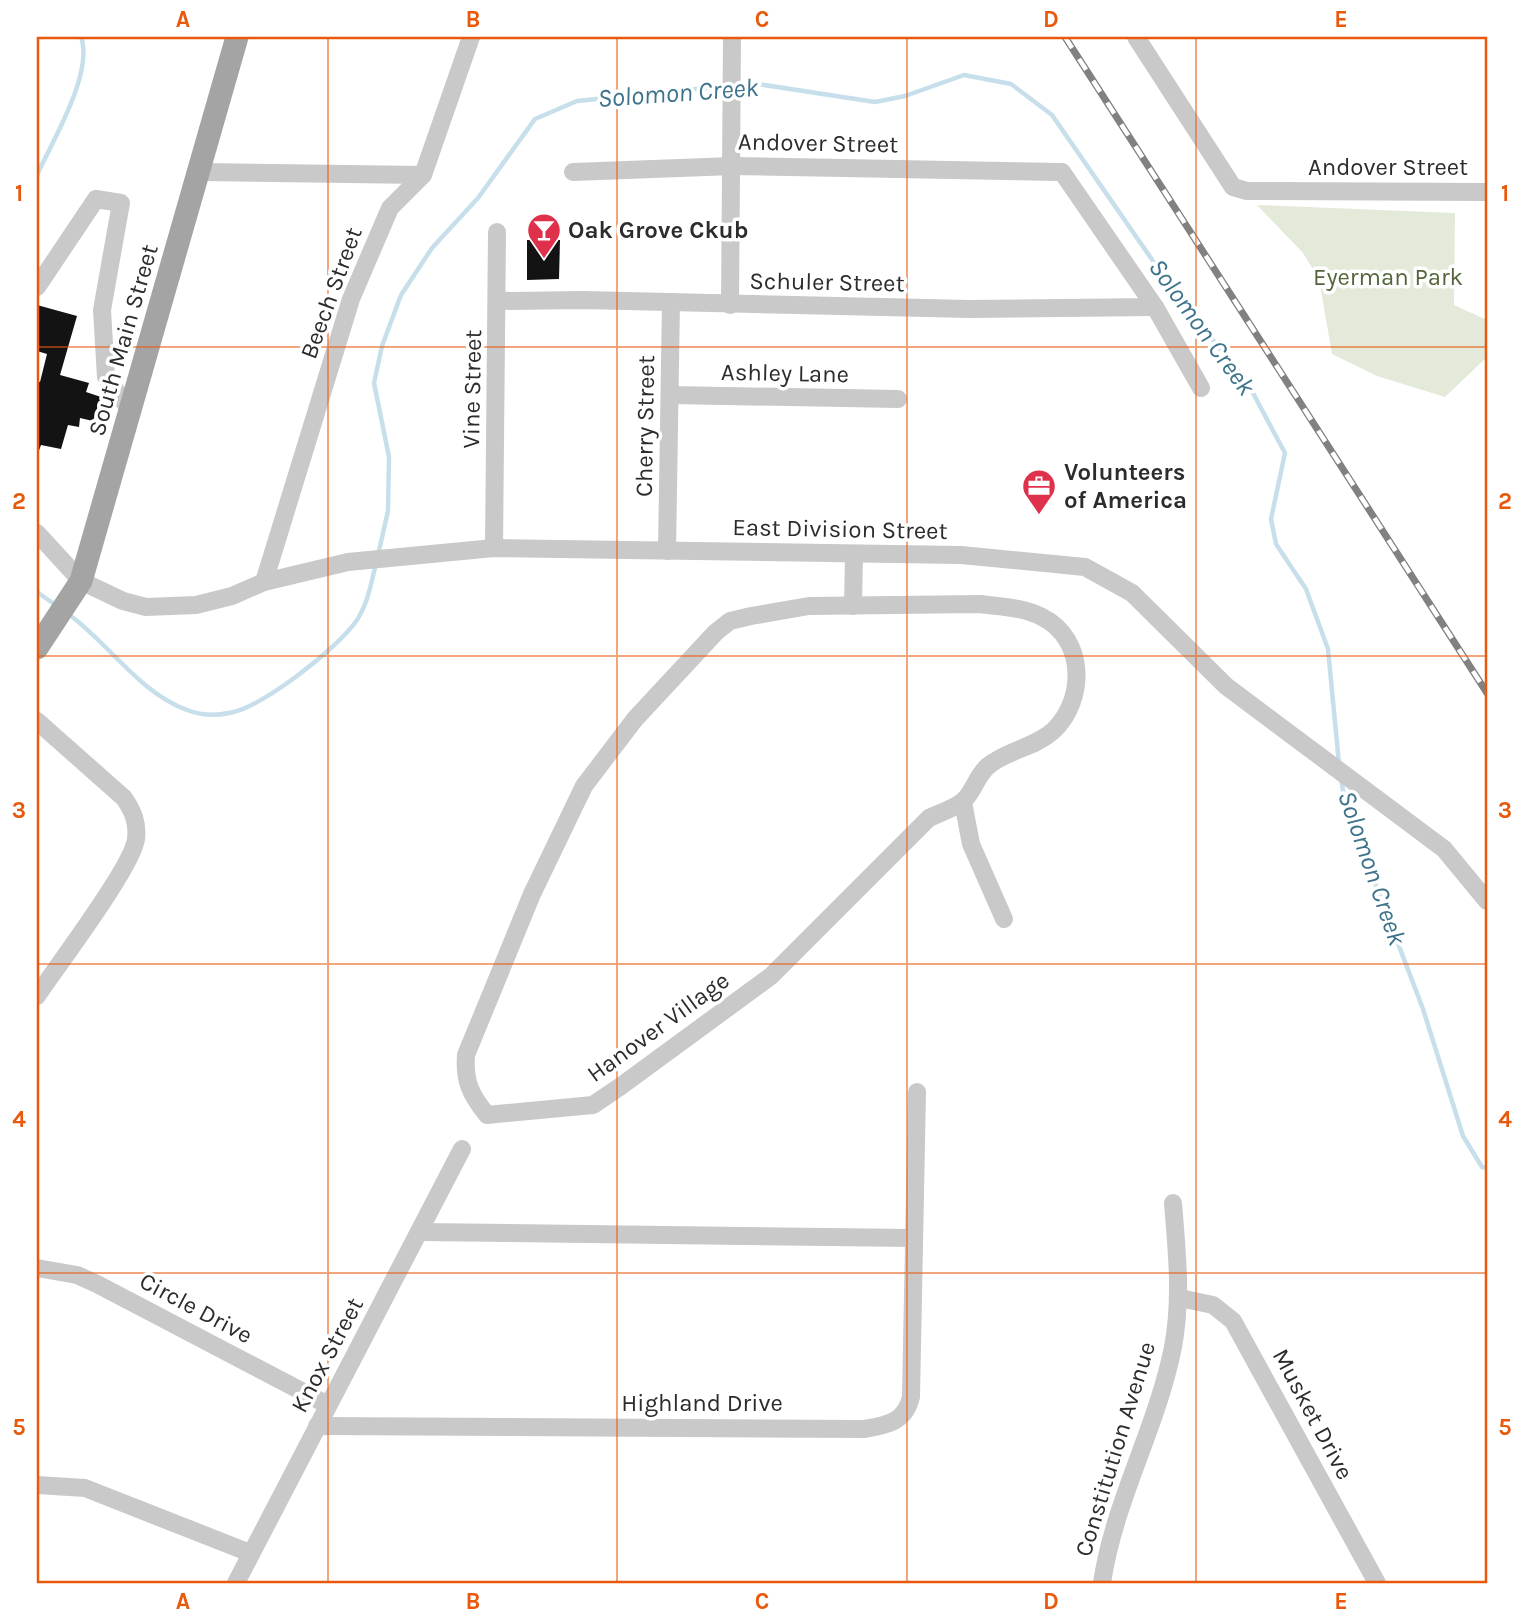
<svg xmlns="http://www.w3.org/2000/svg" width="1524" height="1620" viewBox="0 0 1524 1620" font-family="Karla,sans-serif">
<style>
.green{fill:#e4eada}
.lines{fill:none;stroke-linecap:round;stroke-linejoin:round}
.stream{stroke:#c6dfea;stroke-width:4.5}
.building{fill:#131313}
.minor{stroke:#c9c9c9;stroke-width:18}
.major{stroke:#a4a4a4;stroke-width:23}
.rail-casing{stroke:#818181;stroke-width:7}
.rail{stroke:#fff;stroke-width:4.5;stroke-dasharray:13;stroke-linecap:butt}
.grid{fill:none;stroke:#e8590c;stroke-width:2;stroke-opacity:0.55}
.labels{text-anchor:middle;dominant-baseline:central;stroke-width:7;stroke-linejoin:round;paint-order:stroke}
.street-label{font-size:24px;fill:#2c2c2c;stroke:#fff}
.poi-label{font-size:24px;font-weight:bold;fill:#2c2c2c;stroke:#fff;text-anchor:start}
.park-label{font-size:24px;fill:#53663b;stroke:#fff}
.water-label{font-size:26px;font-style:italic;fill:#3d738b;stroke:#fff}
.neatline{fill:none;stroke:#e8590c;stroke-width:2.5}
.grid-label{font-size:23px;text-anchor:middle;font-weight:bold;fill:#e8590c}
</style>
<rect width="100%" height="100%" fill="#fff"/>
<!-- green -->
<polygon class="green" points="1257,205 1455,213 1454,305 1487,320 1487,357 1445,397 1377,376 1332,354 1319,279 1303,253"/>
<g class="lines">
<!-- stream -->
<g class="stream">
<polyline points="734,86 758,84 875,102 905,96 964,75 1011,84 1052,115 1182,303 1246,380 1285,453 1271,519 1276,544 1306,589 1328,649 1339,764"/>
<path d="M37 175C52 142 94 73 81 37"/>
<polyline points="378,555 388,511 389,457 374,383 382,346 401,295 432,248 478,198 535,119 577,101 726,86"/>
<polyline points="37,592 57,606"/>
<path d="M67 613C109 643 137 691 187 710 200 715 215 716 229 713 263 707 338 648 357 620 368 603 371 583 376 564"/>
<polyline points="1341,779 1346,807 1423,1009 1463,1136 1482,1167 1487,1168"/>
</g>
</g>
<!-- building -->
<g class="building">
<polygon points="527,240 560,240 559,279 527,280"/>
<polygon points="37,305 77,316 60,375 89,383 86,392 101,397 93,421 80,418 79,427 68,425 61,449 41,445 37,456 37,381 40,382 47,354 37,351"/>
</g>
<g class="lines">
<!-- minor -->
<g class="minor">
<polyline points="1136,37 1233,187 1247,191 1487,192"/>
<polyline points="199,172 423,175"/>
<polyline points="573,172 733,166 1062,172 1155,307 1201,388"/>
<polyline points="37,287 96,199 121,203 102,310 106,377 130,410"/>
<polyline points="498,301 584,300 969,309 1155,307"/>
<polyline points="730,305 732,37"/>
<polyline points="670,395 898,399"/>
<polyline points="37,533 81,581 123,601 146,607 196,605 232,596 264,582 348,562 494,548 961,555 1085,567 1132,593 1226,686 1444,849 1487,901"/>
<polyline points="494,548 497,232"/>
<polyline points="667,551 671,302"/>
<polyline points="264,582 351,299 390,208 423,175 471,37"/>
<path d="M980 604C1001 607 1023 607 1042 617 1086 639 1086 700 1053 731 1034 748 1007 750 988 766 976 776 974 792 963 801 955 808 940 813 929 818L771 976 621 1086 593 1105 487 1115C471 1095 464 1082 466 1055L532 894 584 786 635 719 716 632 730 621 751 616 809 606Z"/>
<polyline points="853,606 854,555"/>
<path d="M37 721 124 798C133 811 138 823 136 839 133 866 57 966 37 996"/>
<polyline points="963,802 971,844 1004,919"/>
<polyline points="419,1232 914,1238"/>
<polyline points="37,1268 77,1275 97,1284 328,1405"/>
<polyline points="1180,1298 1213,1305 1233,1321 1377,1583"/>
<path d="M317 1426 864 1429C888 1425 905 1422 911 1397L917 1092"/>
<polyline points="37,1485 85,1488 250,1553"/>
<polyline points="236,1583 462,1149"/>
<path d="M1102 1583C1114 1501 1157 1428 1173 1347 1182 1299 1177 1252 1173 1203"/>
</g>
<!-- major -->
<polyline class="major" points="37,648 81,581 237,37"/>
<!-- rail casing -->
<g class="rail-casing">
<polyline id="rail" points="1065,37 1487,693"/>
</g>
<!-- rail -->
<use href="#rail" class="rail"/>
</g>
<!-- grid -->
<path class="grid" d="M328 37V1583M617 37V1583M907 37V1583M1196 37V1583M37 347H1487M37 656H1487M37 964H1487M37 1273H1487"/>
<!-- icons -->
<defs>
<g id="bar-pin" transform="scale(1.75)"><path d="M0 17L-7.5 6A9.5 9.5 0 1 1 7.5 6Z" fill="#e0314c" stroke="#fff"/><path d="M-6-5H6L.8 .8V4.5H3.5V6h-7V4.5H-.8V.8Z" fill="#fff"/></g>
<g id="office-pin" transform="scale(1.75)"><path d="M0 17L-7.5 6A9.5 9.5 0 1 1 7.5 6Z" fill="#e0314c" stroke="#fff"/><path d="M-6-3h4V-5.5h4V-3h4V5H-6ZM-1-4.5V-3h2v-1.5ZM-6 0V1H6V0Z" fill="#fff"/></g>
</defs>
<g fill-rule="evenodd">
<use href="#bar-pin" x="544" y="230"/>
<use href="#office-pin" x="1039" y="486"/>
</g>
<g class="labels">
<!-- street labels -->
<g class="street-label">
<text transform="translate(818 143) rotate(1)">Andover Street</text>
<text x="1388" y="167">Andover Street</text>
<text transform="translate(827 282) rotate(1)">Schuler Street</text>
<text transform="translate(331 293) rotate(-70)">Beech Street</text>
<text transform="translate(123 340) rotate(-74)">South Main Street</text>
<text transform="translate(785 373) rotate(1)">Ashley Lane</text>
<text transform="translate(472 389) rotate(-89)">Vine Street</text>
<text transform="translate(645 426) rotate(-89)">Cherry Street</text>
<text transform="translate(840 529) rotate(1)">East Division Street</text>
<text transform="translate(658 1027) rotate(-36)">Hanover Village</text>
<text transform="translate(196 1308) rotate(28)">Circle Drive</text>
<text transform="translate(327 1355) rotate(-62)">Knox Street</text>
<text x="702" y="1403">Highland Drive</text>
<text transform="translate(1313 1414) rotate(62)">Musket Drive</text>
<text transform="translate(1115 1449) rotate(-73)">Constitution Avenue</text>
</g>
<!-- poi labels -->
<g class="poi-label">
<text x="568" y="230">Oak Grove Ckub</text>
<text x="1064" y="472">Volunteers<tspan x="1064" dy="28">of America</tspan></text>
</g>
<!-- park labels -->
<g class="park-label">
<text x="1388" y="277">Eyerman Park</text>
</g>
<!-- water labels -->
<g class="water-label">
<text transform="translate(678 93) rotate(-4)">Solomon Creek</text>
<text transform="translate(1202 327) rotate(54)">Solomon Creek</text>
<text transform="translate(1372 868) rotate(71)">Solomon Creek</text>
</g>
</g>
<!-- border -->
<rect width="1524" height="1620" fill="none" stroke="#ffffff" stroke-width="77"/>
<rect x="38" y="38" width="1448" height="1544" class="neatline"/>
<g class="grid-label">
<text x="183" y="27">A</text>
<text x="473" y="27">B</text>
<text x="762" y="27">C</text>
<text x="1051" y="27">D</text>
<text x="1341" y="27">E</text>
<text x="19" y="201">1</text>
<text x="1505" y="201">1</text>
<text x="19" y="509">2</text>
<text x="1505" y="509">2</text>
<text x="19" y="818">3</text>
<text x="1505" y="818">3</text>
<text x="19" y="1127">4</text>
<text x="1505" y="1127">4</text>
<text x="19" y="1435">5</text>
<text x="1505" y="1435">5</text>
<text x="183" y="1609">A</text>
<text x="473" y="1609">B</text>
<text x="762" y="1609">C</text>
<text x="1051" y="1609">D</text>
<text x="1341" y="1609">E</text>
</g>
</svg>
